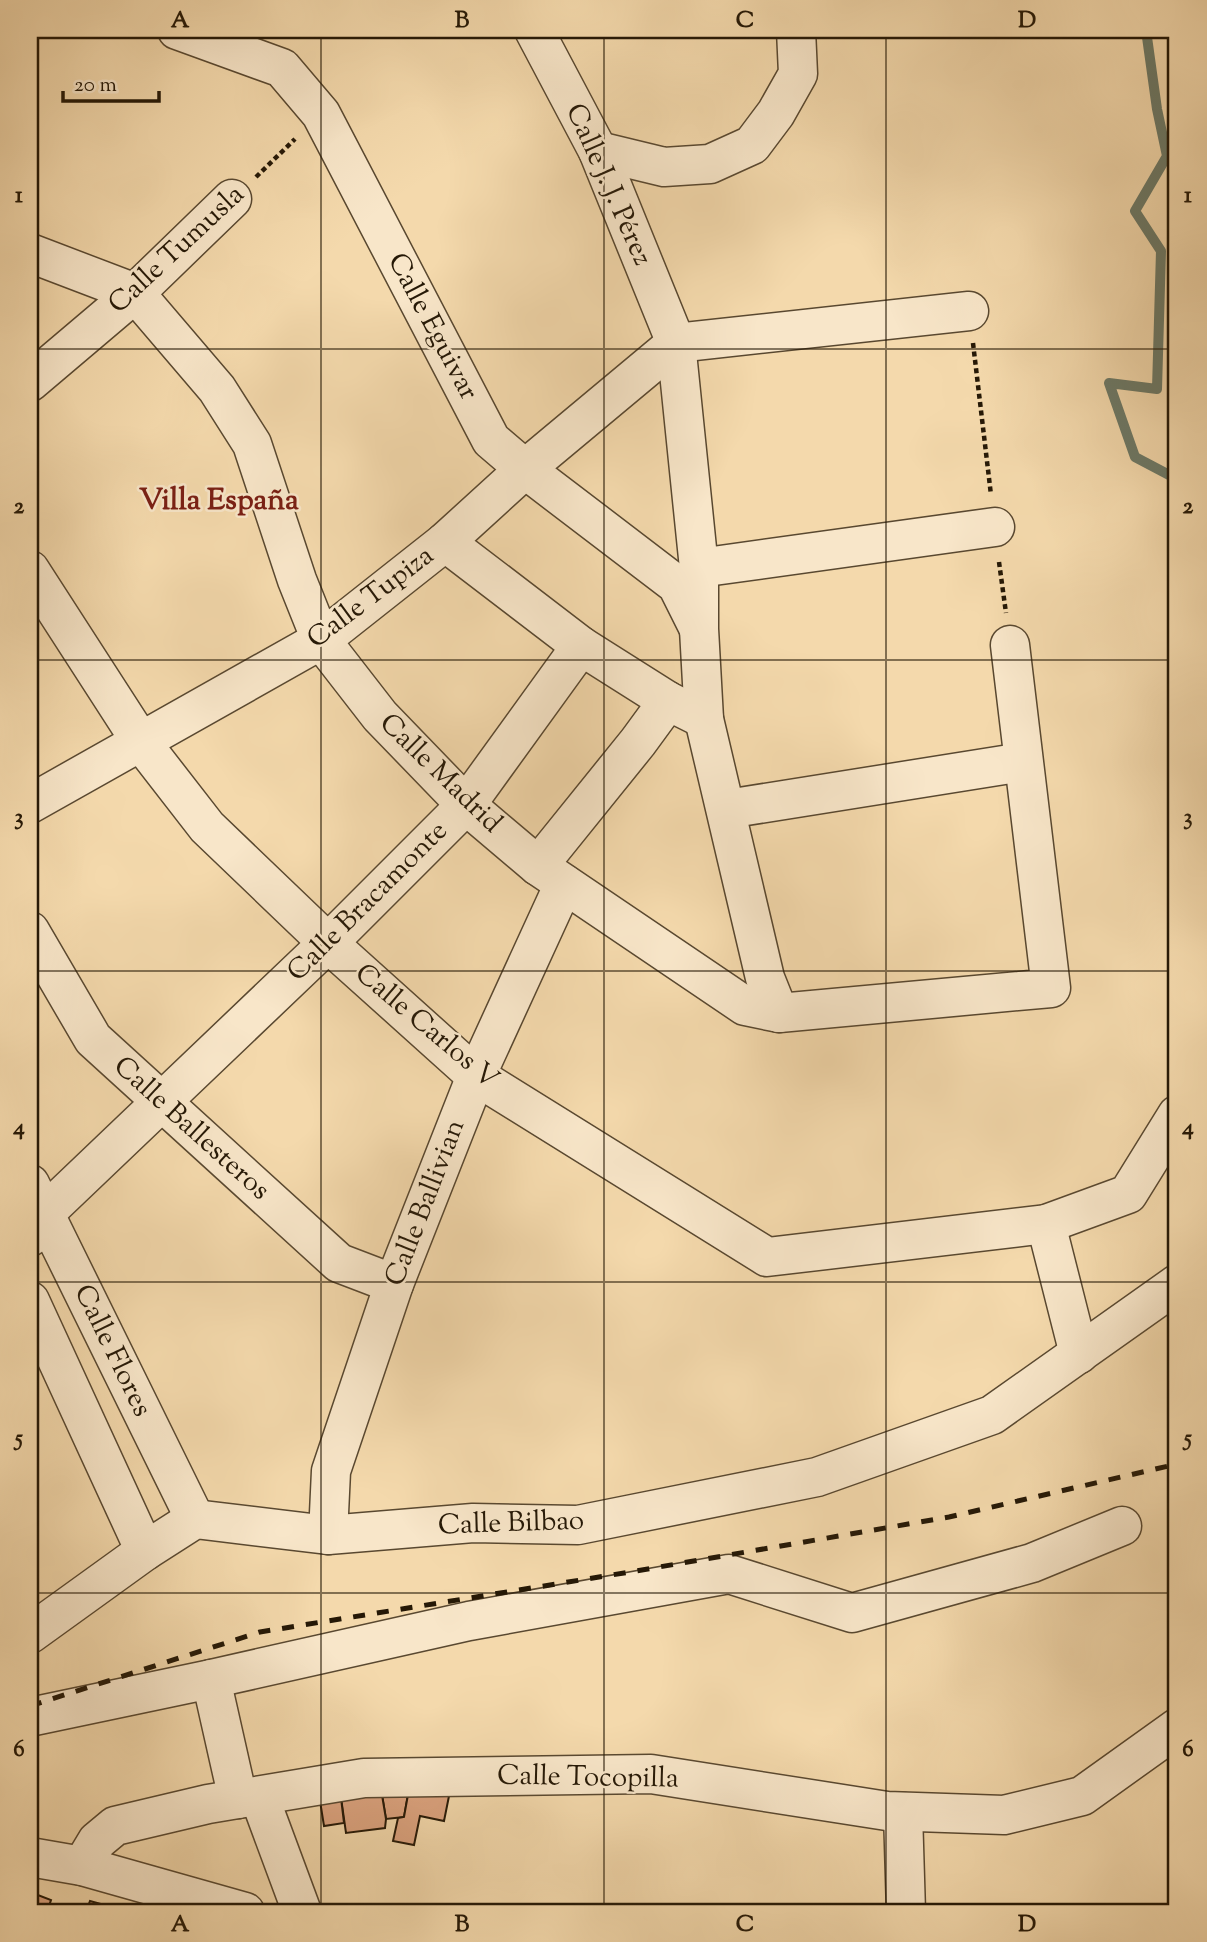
<svg xmlns="http://www.w3.org/2000/svg" width="1207" height="1942" viewBox="0 0 1207 1942" font-family="'Sorts Mill Goudy',serif">
<style>
.lines{fill:none;stroke-linecap:round;stroke-linejoin:round}
.stream{stroke:#6c7967;stroke-width:10}
.building{fill:#dca37f;stroke:#251806;stroke-width:2}
.minor-casing{stroke:#594830;stroke-width:41}
.path{stroke:#251806;stroke-width:4.5;stroke-dasharray:5 3.5;stroke-linecap:butt}
.minor{stroke:#f8e6c9;stroke-width:38}
.rail{stroke:#251806;stroke-width:5;stroke-dasharray:12 12;stroke-linecap:butt}
.grid{fill:none;stroke:#251806;stroke-width:2;stroke-opacity:0.55}
.labels{text-anchor:middle;dominant-baseline:central;stroke-width:5;stroke-linejoin:round;paint-order:stroke}
.street-label{font-size:28px;fill:#251806;stroke:#f8e6c9}
.neighbourhood-label{font-size:30px;font-weight:bold;fill:#7a1f14;stroke:#f8e6c9}
.neatline{fill:none;stroke:#251806;stroke-width:2.5}
.grid-label{font-size:23px;text-anchor:middle;font-weight:bold;fill:#251806}
</style>
<rect width="100%" height="100%" fill="#f4d9ac"/>
<filter id="stains"><feTurbulence type="fractalNoise" baseFrequency=".00286" numOctaves="4"/><feColorMatrix values="0 0 0 0 .2 0 0 0 0 .09 0 0 0 0 .02 0 0 0 .5 -.17"/></filter>
<radialGradient id="worn" r=".72"><stop offset=".6" stop-color="#630" stop-opacity="0"/><stop offset="1" stop-color="#630" stop-opacity=".3"/></radialGradient>
<g class="lines">
<!-- stream -->
<polyline class="stream" points="1146,30 1157,109 1167,156 1135,211 1161,251 1157,389 1109,383 1135,457 1173,477 1177,494"/>
</g>
<!-- building -->
<g class="building">
<polygon points="409,1789 404,1817 386,1819 382,1795"/>
<polygon points="409,1789 449,1796 444,1821 420,1816 414,1845 393,1841 398,1818 404,1817"/>
<polygon points="382,1795 386,1819 385,1828 346,1833 341,1798"/>
<polygon points="341,1798 344,1823 324,1826 320,1801"/>
<polygon points="30,1892 51,1900 47,1912 30,1912"/>
<polygon points="90,1901 122,1910 121,1912 86,1912"/>
</g>
<g class="lines">
<!-- minor casing -->
<g class="minor-casing">
<g id="minor">
<polyline points="177,30 282,68 321,114 491,440 525,469 677,585 698,627"/>
<polyline points="534,30 598,151 676,343 699,568 699,629 704,719 765,978 779,1013"/>
<polyline points="598,151 664,167 710,164 752,145 776,113 798,74 796,30"/>
<polyline points="30,253 135,293 217,389 252,444 297,580 321,640 380,716 466,805 538,866 745,1006 779,1013 1051,988 1010,645"/>
<polyline points="676,343 969,311"/>
<polyline points="30,382 135,293 232,199"/>
<polyline points="445,542 581,646"/>
<polyline points="699,568 995,527"/>
<polyline points="30,570 141,742 207,827 328,943 476,1076 767,1257 1046,1224 1128,1194 1177,1115"/>
<polyline points="30,804 321,640 445,542 525,469 676,343"/>
<polyline points="727,809 1023,762"/>
<polyline points="538,866 638,742 668,701"/>
<polyline points="30,931 93,1039 339,1263 394,1284"/>
<polyline points="30,1184 195,1519"/>
<polyline points="1046,1224 1079,1354"/>
<polyline points="30,1237 44,1214 328,943 466,805 581,646 668,701 704,719"/>
<polyline points="30,1301 145,1551"/>
<polyline points="328,1535 331,1471 394,1284 476,1076 564,884"/>
<polyline points="30,1634 145,1551 195,1519 328,1535 473,1523 578,1525 817,1477 992,1415 1177,1284"/>
<polyline points="211,1679 238,1799"/>
<polyline points="30,1717 211,1679 469,1621 729,1574 852,1613 1032,1563 1122,1526"/>
<polyline points="259,1796 302,1912"/>
<polyline points="903,1812 906,1912"/>
<polyline points="30,1857 82,1866 245,1912"/>
<polyline points="82,1866 97,1841 115,1826 208,1804 364,1778 651,1774 887,1811 1004,1815 1082,1796 1177,1728"/>
</g>
</g>
<!-- path -->
<g class="path">
<polyline points="256,177 295,139"/>
<polyline points="973,343 991,495"/>
<polyline points="999,562 1006,613"/>
</g>
<!-- minor -->
<use href="#minor" class="minor"/>
<!-- rail -->
<polyline class="rail" points="30,1706 260,1632 630,1572 949,1517 1177,1464"/>
</g>
<!-- grid -->
<path class="grid" d="M321 30V1912M604 30V1912M886 30V1912M30 349H1177M30 660H1177M30 971H1177M30 1282H1177M30 1593H1177"/>
<g class="labels">
<!-- street labels -->
<g class="street-label">
<text transform="translate(608 185) rotate(66)">Calle J. J. Pérez</text>
<text transform="translate(177 250) rotate(-43)">Calle Tumusla</text>
<text transform="translate(432 327) rotate(62)">Calle Eguivar</text>
<text transform="translate(371 598) rotate(-37)">Calle Tupiza</text>
<text transform="translate(440 774) rotate(44)">Calle Madrid</text>
<text transform="translate(368 902) rotate(-45)">Calle Bracamonte</text>
<text transform="translate(426 1027) rotate(40)">Calle Carlos V</text>
<text transform="translate(191 1129) rotate(42)">Calle Ballesteros</text>
<text transform="translate(426 1203) rotate(-69)">Calle Ballivian</text>
<text transform="translate(112 1351) rotate(64)">Calle Flores</text>
<text transform="translate(511 1524) rotate(-2)">Calle Bilbao</text>
<text transform="translate(588 1778) rotate(1)">Calle Tocopilla</text>
</g>
<!-- neighbourhood labels -->
<g class="neighbourhood-label">
<text x="219" y="501">Villa España</text>
</g>
</g>
<!-- margin -->
<rect width="1207" height="1942" fill="none" stroke="#f4d9ac" stroke-width="77"/>
<!-- scale -->
<path d="M63 91v10h96v-10" fill="none" stroke="#251806" stroke-width="3.5"/>
<text x="74" y="91" font-size="21" fill="#251806" stroke="#f8e6c9" stroke-width="5" paint-order="stroke">20 m</text>
<rect x="38" y="38" width="1130" height="1866" class="neatline"/>
<g class="grid-label">
<text x="180" y="27">A</text>
<text x="462" y="27">B</text>
<text x="745" y="27">C</text>
<text x="1027" y="27">D</text>
<text x="19" y="202">1</text>
<text x="1188" y="202">1</text>
<text x="19" y="513">2</text>
<text x="1188" y="513">2</text>
<text x="19" y="824">3</text>
<text x="1188" y="824">3</text>
<text x="19" y="1134">4</text>
<text x="1188" y="1134">4</text>
<text x="19" y="1445">5</text>
<text x="1188" y="1445">5</text>
<text x="19" y="1756">6</text>
<text x="1188" y="1756">6</text>
<text x="180" y="1931">A</text>
<text x="462" y="1931">B</text>
<text x="745" y="1931">C</text>
<text x="1027" y="1931">D</text>
</g>
<rect width="100%" height="100%" filter="url(#stains)"/>
<rect width="100%" height="100%" fill="url(#worn)"/>
</svg>
